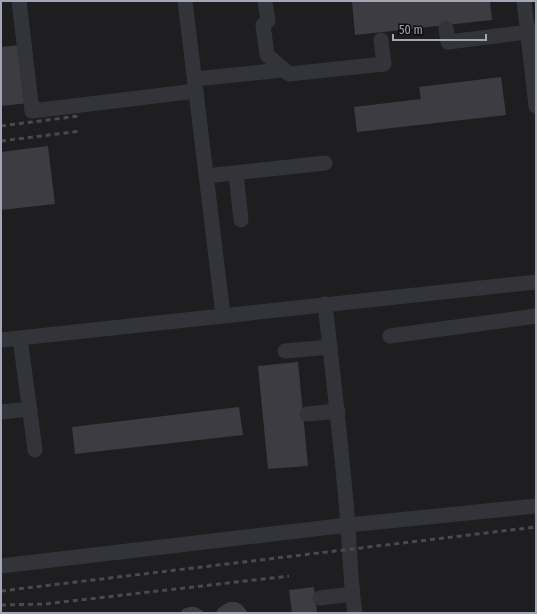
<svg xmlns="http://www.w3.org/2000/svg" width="537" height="614" viewBox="0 0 537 614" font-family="'Fira Sans Condensed',sans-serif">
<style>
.built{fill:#1e1e21}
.building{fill:#3c3c42}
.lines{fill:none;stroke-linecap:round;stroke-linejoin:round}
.minor{stroke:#33333a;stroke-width:15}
.rail{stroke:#484951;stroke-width:3;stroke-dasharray:5 4;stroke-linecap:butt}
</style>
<rect width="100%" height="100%" fill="#131214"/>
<!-- built -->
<rect class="built" x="1" y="1" width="535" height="612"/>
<!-- building -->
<g class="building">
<polygon points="352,1 490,1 492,20 355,35"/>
<polygon points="21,45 28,103 1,106 1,47"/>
<polygon points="501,77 506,115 357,132 354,107 421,99 419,87"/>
<polygon points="48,146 55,204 1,210 1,152"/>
<polygon points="298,362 308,466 268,469 258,366"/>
<polygon points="239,407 243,435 75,454 72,427"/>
<polygon points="314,587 317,613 292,613 289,590"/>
<polygon points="229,602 236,602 242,605 248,613 216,613 218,609 223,605"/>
<polygon points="190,607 196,607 206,613 180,613 183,609"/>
</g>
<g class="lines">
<!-- minor -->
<g class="minor">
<polyline points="19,1 32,111 196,91"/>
<polyline points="185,1 223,315"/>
<polyline points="265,1 268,21 263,25 267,55 289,74 384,64 381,40"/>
<polyline points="524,1 536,106"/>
<polyline points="446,28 448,42 536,31"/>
<polyline points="195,79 282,70"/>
<polyline points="236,173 241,220"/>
<polyline points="206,176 325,163"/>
<path d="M325 304C333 374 341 443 347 513 350 546 350 580 355 613"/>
<polyline points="390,336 536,316"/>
<polyline points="20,338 35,450"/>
<polyline points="1,340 536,282"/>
<polyline points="285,351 330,347"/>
<polyline points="1,412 30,409"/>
<polyline points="307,414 338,411"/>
<polyline points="1,566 348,525 536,506"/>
<polyline points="320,598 352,594"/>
</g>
<!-- rail -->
<g class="rail">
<polyline points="1,126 79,116"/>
<polyline points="1,141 81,131"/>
<polyline points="1,591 536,527"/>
<polyline points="1,605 45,604 289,576"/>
</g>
</g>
<!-- border -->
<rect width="537" height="614" fill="none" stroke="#a2a7b6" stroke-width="4"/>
<!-- scale -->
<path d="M393 34v6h93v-6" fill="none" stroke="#a2a7b6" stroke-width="2"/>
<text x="399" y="34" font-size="12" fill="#a2a7b6" stroke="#0e0d0f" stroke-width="3" paint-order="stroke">50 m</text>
</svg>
